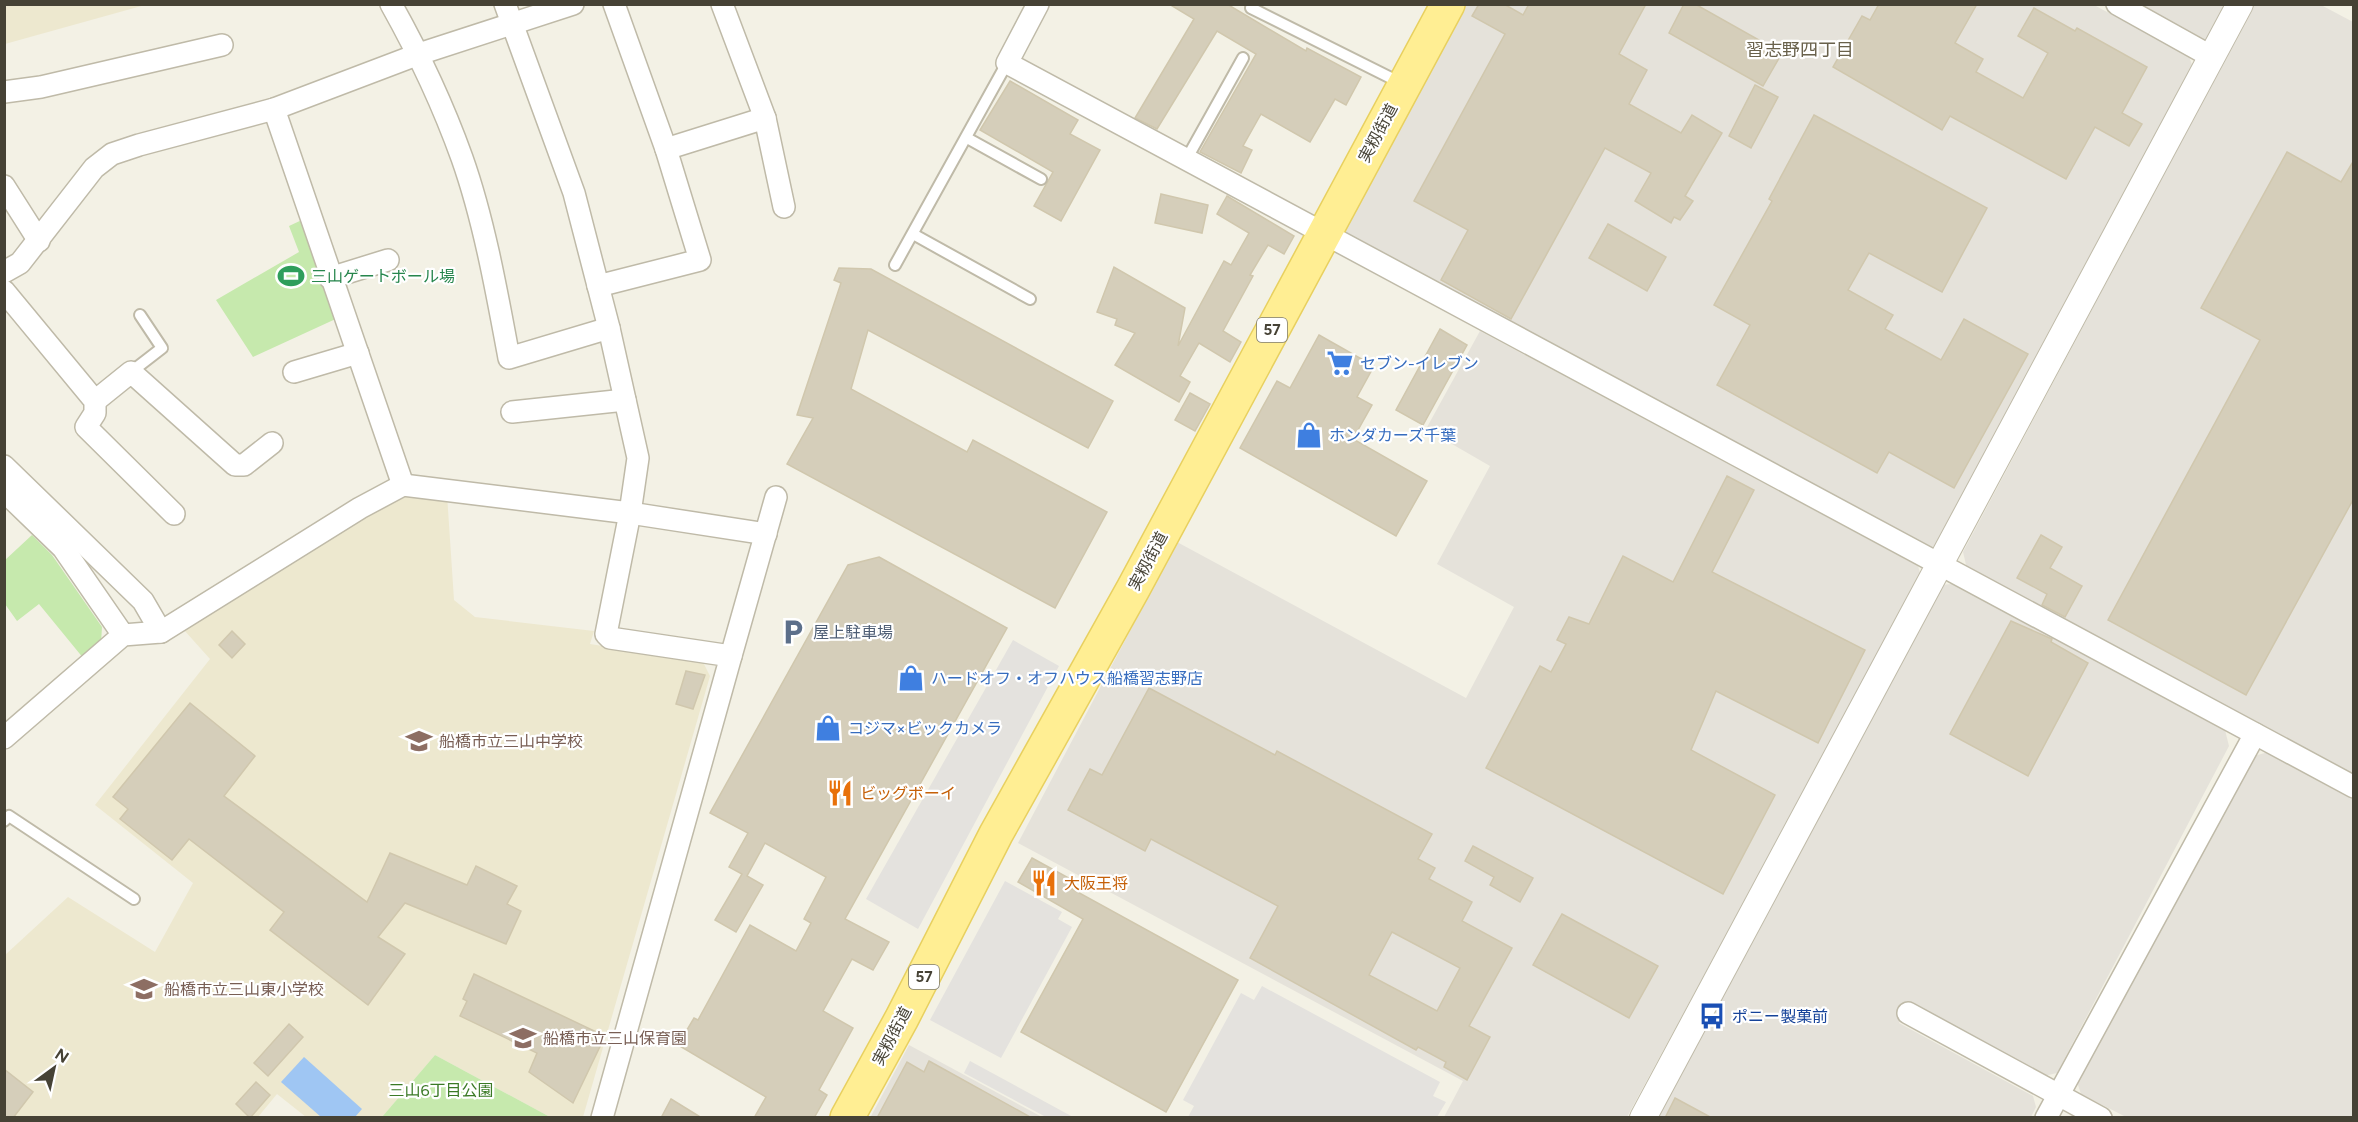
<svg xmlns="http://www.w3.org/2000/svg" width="2358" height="1122" viewBox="0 0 2358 1122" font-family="Figtree,'Noto Sans JP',sans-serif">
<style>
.industrial{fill:#e5e2da}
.education{fill:#ede8cf}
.green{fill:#c6e9ad}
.parking{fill:#e4e2de}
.water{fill:#9fc6f3}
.building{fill:#d5ceba;stroke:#d0c7ad;stroke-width:1.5;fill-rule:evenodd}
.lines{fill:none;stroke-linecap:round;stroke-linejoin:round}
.service-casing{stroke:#bfbaa8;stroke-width:14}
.minor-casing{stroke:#bfbaa8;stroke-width:24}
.tertiary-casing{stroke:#bfbaa8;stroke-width:28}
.primary-casing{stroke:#e8d05f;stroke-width:36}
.service{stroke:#fff;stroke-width:10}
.minor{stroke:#fff;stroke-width:21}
.tertiary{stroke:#fff;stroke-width:26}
.primary{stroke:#ffee93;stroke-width:33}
.labels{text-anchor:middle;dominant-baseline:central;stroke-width:4.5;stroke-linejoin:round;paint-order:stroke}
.shield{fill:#fff;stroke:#7e7b72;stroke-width:1.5}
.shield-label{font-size:15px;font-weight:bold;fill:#464235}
.street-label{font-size:16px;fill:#464235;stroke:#fff}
.leisure-label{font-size:16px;fill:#27864d;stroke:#fff;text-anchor:start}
.shop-label{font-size:16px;fill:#366cbe;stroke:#fff;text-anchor:start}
.service-label{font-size:16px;fill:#4e5e75;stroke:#fff;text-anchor:start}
.education-label{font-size:16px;fill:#785e54;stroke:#fff;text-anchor:start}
.food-label{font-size:16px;fill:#c56008;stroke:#fff;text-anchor:start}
.transit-label{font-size:16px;fill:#164399;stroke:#fff;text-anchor:start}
.park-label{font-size:16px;fill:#3b7a26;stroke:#fff}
.neighbourhood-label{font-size:18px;fill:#69614b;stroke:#fff}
</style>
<rect width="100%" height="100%" fill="#f3f1e5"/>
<!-- industrial -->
<g class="industrial">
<polygon points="1464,5 2094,5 2189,56 2192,65 1936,546 1928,548 1342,233"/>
<polygon points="2135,5 2228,5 2210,39 2202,41"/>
<polygon points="2254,5 2321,5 2353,22 2353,774 1967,569 1963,552"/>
<polygon points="1480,331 1918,566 1921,576 1627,1117 1444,1117 1463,1081 1018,843 1177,542 1466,698 1514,607 1437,564 1490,466 1426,429"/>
<polygon points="1960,583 2225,730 2229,746 2057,1073 2044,1076 1910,1003 1899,1023 2033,1096 2036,1107 2031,1117 1653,1118 1942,585"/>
<polygon points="2268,752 2353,799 2353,1117 2126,1117 2081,1094 2077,1082 2251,757"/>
<polygon points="909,1045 1042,1117 870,1118"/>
</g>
<!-- education -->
<g class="education">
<polygon points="5,4 145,4 145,5 5,44"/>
<polygon points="410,492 447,494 454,600 475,617 594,631 590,644 703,662 710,676 583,1117 550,1117 435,1055 382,1117 306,1117 277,1094 258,1117 5,1118 5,955 68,897 155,952 193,883 95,805 210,659 184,630 366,514"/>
</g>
<!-- green -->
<g class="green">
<polygon points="304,219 340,317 253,357 216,300 299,252 289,226"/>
<polygon points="32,535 52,555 102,627 101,643 84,659 39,604 17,621 5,604 4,561"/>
<polygon points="435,1055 550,1117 382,1117"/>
</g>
<!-- parking -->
<g class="parking">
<polygon points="1013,640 1059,666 918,929 866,899"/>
<polygon points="1005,881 1062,912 1058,919 1072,927 1001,1058 930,1020"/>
<polygon points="1262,986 1440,1082 1433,1096 1446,1102 1437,1117 1188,1117 1194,1106 1183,1100 1241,993 1254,1000"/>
<polygon points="970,1061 1073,1117 1046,1117 964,1073"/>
</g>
<!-- water -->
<polygon class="water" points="304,1057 362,1109 355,1117 321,1117 281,1082"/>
<!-- building -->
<g class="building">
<polygon points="1169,4 1227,4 1306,51 1307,48 1361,77 1346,105 1335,99 1310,142 1261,114 1243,146 1252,150 1241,173 1200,152 1256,54 1217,31 1157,129 1135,118 1194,19"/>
<polygon points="1479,4 1504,4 1523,15 1529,4 1646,4 1619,54 1647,70 1629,104 1681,133 1692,115 1722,133 1685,196 1693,201 1680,220 1674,217 1671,223 1635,201 1651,173 1605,148 1511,319 1441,280 1468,230 1414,201 1505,34 1472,16"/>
<polygon points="1684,4 1695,4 1782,53 1763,86 1669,33"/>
<polygon points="1879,4 1977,4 1955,43 1983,59 1976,72 2023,98 2048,53 2018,36 2034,8 2075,31 2077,28 2147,67 2122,113 2142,124 2129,146 2095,127 2066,179 1950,116 1942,130 1833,67 1862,16 1870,20"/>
<polygon points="1010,81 1078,120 1070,134 1100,150 1061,221 1034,206 1053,172 980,130"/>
<polygon points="1755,85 1778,97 1751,148 1729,136"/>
<polygon points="1814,115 1987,208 1942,292 1869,253 1848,290 1893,315 1885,329 1941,360 1964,319 2028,354 1954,488 1889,452 1877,473 1717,385 1750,325 1714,305 1772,201 1769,199"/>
<polygon points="2287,152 2341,182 2354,160 2354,498 2246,695 2108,620 2260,340 2201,308"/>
<polygon points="1161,194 1208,205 1202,233 1155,223"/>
<polygon points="1227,196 1294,236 1284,254 1268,245 1250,275 1253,276 1223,331 1241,342 1230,362 1199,343 1180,376 1190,382 1179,402 1115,365 1135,333 1115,325 1117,319 1097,312 1114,267 1185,308 1178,346 1224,261 1231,265 1249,233 1217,214"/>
<polygon points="1608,224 1666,257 1647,291 1589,258"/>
<polygon points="839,268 871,269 1113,401 1088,448 868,330 851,389 967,452 973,440 1107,512 1055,608 787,464 813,418 797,415 841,283 834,280"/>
<polygon points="1440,329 1467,345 1423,425 1396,410"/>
<polygon points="1319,335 1374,366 1357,397 1372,405 1353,439 1427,481 1396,536 1240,448 1277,381 1290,388"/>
<polygon points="1190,393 1210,404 1195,431 1175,420"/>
<polygon points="1727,476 1754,490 1712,572 1865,650 1818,743 1716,691 1691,750 1775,795 1723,894 1486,768 1540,666 1551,672 1566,644 1557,640 1569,617 1589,624 1623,556 1673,582"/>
<polygon points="2041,535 2062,547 2050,568 2082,586 2065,617 2042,605 2047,594 2017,578"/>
<polygon points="879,557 1007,628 845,919 889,942 873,970 852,959 823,1011 853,1028 819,1090 827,1095 814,1118 754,1118 766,1097 678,1045 694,1018 698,1020 750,925 796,951 811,923 804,919 826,877 765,843 747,876 763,885 736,932 715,920 742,874 729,867 748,833 710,813 848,565"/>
<polygon points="2011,621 2052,639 2051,642 2088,663 2028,776 1950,734"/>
<polygon points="232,631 245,644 232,658 219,645"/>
<polygon points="686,671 705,675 693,709 676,704"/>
<path d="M1149 688 1275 755 1277 751 1432 834 1418 859 1435 868 1429 879 1472 902 1462 921 1512 948 1469 1026 1490 1037 1467 1080 1444 1067 1446 1062 1418 1047 1416 1050 1250 958 1278 906 1151 839 1145 851 1068 810 1090 769 1102 775ZM1392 932 1460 968 1437 1011 1369 975Z"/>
<polygon points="190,703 255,756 224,796 367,902 390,853 467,885 476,866 517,886 507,904 521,911 506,944 405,903 378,937 405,954 368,1005 270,930 284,912 189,839 172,860 120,819 128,809 113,797"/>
<polygon points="1473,846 1533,878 1520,902 1490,885 1494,877 1465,861"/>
<polygon points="1032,858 1076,882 1072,889 1238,980 1166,1112 1021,1032 1083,919 1018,882"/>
<polygon points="1562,914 1658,966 1629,1018 1533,965"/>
<polygon points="474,974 605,1036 573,1103 529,1072 537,1053 460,1016 467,1001 463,999"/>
<polygon points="289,1024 303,1037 268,1076 254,1063"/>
<polygon points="929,1061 1032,1118 877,1118 907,1062 924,1072"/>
<polygon points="4,1069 33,1092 13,1118 4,1118"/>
<polygon points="256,1082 270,1095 250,1118 236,1104"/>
<polygon points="1675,1098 1712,1118 1665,1118"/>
<polygon points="671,1099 702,1118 661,1118"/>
</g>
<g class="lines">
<!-- service casing -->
<g class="service-casing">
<g id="service">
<polyline points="1251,8 1401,83"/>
<polyline points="967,138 1041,179"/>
<polyline points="1186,160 1243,58"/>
<polyline points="913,234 1030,299"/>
<polyline points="895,265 1007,63"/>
<polyline points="131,372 162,348 140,315"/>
<polyline points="4,821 9,816 134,899"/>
</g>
</g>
<!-- minor casing -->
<g class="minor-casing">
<g id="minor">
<path d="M391 4C419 54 443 105 462 158 484 220 497 293 509 358L609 328"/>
<polyline points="505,4 574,193 609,328 638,458 630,513 606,634 610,638 731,656 602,1118"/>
<polyline points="722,4 765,118 784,207"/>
<polyline points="1038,4 1007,63 2354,787"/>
<polyline points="2117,4 2212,57"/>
<polyline points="4,92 41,87 222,45"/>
<polyline points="274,109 403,485"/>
<polyline points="666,149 765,118"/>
<polyline points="4,186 39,241"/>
<polyline points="4,272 20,263 94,168 112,154 139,145 274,109 419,54 573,4"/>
<polyline points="330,278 388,260"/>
<polyline points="598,286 700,260 666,149 614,4"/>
<polyline points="4,291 95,401 95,413 86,427 174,514"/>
<polyline points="294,372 358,353"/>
<polyline points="95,401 131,372 235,465 244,465 272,443"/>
<polyline points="512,412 625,400"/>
<polyline points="4,466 143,601 161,632"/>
<polyline points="4,491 63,548 123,635"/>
<polyline points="731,656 776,497"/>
<polyline points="4,738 123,635 161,632 360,508 403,485 630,513 766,534"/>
<polyline points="1908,1013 2101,1118"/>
<polyline points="2046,1118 2255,734"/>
</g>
</g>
<!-- tertiary casing -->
<g class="tertiary-casing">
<polyline id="tertiary" points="1643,1118 2240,4"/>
</g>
<!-- primary casing -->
<g class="primary-casing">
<polyline id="primary" points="847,1118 902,1018 996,834 1133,589 1448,4"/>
</g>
<!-- service -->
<use href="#service" class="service"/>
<!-- minor -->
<use href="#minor" class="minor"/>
<!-- tertiary -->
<use href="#tertiary" class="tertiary"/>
<!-- primary -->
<use href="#primary" class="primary"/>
</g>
<!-- icons -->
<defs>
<g id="stadium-bare" transform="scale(2.07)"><path d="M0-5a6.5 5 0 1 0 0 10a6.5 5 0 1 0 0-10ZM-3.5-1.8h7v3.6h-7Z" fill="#2e9e5b" stroke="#fff" stroke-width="2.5" paint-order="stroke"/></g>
<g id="supermarket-bare" transform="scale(2.07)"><path d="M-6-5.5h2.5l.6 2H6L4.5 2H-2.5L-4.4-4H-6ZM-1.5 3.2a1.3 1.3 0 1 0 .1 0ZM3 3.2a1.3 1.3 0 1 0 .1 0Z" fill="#3f7fe0" stroke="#fff" stroke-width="2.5" paint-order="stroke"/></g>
<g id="shop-bare" transform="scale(2.07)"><path d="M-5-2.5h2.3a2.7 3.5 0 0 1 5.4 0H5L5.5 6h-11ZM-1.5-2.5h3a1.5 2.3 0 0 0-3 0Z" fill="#3f7fe0" stroke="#fff" stroke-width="2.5" paint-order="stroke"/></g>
<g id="parking-bare" transform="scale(2.07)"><path d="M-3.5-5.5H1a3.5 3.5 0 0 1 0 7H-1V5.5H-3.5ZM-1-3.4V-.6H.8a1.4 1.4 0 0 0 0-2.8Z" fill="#5c6f8a" stroke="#fff" stroke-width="2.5" paint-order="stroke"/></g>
<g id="school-bare" transform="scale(2.07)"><path d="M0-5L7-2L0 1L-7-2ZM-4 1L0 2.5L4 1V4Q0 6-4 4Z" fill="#8d6e63" stroke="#fff" stroke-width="2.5" paint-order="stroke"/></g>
<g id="restaurant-bare" transform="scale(2.07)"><path d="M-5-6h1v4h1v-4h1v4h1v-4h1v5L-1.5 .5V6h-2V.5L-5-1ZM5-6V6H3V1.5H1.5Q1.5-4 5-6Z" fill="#e8710a" stroke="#fff" stroke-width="2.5" paint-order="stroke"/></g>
<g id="bus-bare" transform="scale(2.07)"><path d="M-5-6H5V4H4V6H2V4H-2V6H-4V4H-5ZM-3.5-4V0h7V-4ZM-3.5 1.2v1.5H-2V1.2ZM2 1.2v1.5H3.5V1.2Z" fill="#1a4fb4" stroke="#fff" stroke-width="2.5" paint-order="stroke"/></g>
</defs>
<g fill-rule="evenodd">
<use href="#stadium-bare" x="291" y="276"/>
<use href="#supermarket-bare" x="1340" y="363"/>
<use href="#shop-bare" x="1309" y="435"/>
<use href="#parking-bare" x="793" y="632"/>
<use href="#shop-bare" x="911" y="678"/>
<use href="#shop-bare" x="828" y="728"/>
<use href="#school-bare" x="419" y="741"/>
<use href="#restaurant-bare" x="840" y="793"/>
<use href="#restaurant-bare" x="1044" y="883"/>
<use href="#school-bare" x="144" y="989"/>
<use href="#bus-bare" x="1712" y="1016"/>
<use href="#school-bare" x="523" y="1038"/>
</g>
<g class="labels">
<!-- shield labels -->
<g class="shield">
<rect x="1257" y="318" width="30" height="24" rx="4.5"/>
<rect x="909" y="965" width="30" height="24" rx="4.5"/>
</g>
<g class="shield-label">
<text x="1272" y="330">57</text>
<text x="924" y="977">57</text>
</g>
<!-- street labels -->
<g class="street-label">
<text transform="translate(1378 133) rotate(-62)">実籾街道</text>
<text transform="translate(1148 561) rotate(-62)">実籾街道</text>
<text transform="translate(892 1036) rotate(-62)">実籾街道</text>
</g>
<!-- leisure labels -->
<g class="leisure-label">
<text x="311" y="276">三山ゲートボール場</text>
</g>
<!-- shop labels -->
<g class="shop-label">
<text x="1360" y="363">セブン-イレブン</text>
<text x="1329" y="435">ホンダカーズ千葉</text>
<text x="931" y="678">ハードオフ・オフハウス船橋習志野店</text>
<text x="848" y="728">コジマ×ビックカメラ</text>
</g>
<!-- service labels -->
<g class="service-label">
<text x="813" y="632">屋上駐車場</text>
</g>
<!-- education labels -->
<g class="education-label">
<text x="439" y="741">船橋市立三山中学校</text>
<text x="164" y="989">船橋市立三山東小学校</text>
<text x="543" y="1038">船橋市立三山保育園</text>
</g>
<!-- food labels -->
<g class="food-label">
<text x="860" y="793">ビッグボーイ</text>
<text x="1064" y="883">大阪王将</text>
</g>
<!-- transit labels -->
<g class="transit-label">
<text x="1732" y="1016">ポニー製菓前</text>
</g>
<!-- park labels -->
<g class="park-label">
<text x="441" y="1090">三山6丁目公園</text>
</g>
<!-- neighbourhood labels -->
<g class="neighbourhood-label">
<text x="1800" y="50">習志野四丁目</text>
</g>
</g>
<!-- border -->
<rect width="2358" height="1122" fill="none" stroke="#464235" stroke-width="12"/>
<!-- north arrow -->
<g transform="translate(54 1068) rotate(33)" stroke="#ffffff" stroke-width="4.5" paint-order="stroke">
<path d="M0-4.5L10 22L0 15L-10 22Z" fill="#464235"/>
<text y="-9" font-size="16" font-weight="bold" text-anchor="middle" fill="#464235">N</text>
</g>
</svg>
